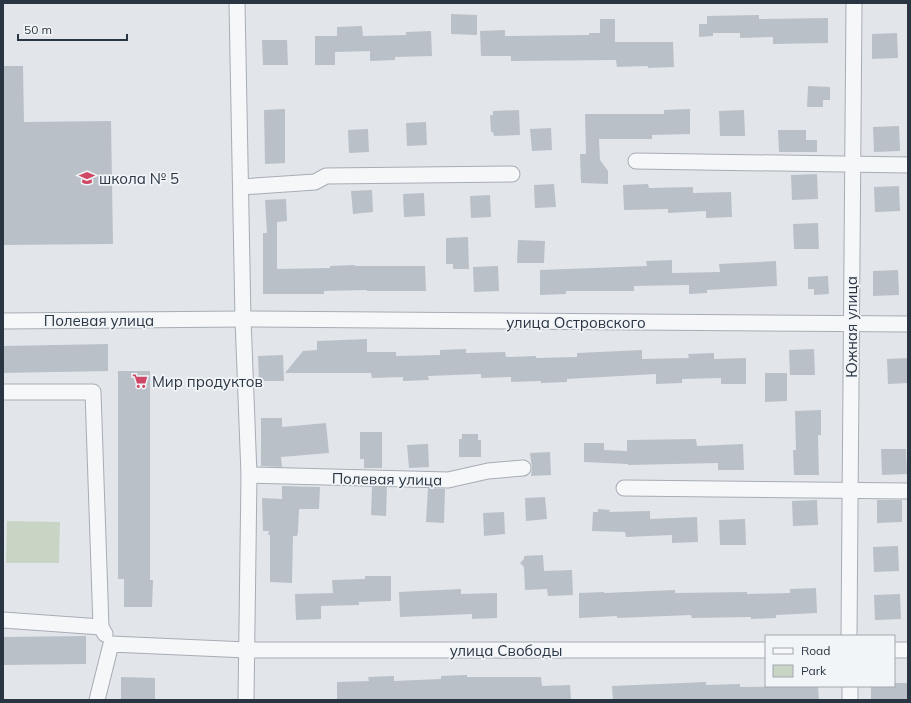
<svg xmlns="http://www.w3.org/2000/svg" width="911" height="703" viewBox="0 0 911 703" font-family="Mulish,sans-serif">
<style>
.green{fill:#c9d5c4}
.building{fill:#bac0c8}
.lines{fill:none;stroke-linecap:round;stroke-linejoin:round}
.minor-casing{stroke:#a7adb5;stroke-width:17}
.minor{stroke:#f5f7f9;stroke-width:15}
.labels{text-anchor:middle;dominant-baseline:central;stroke-width:3.5;stroke-linejoin:round;paint-order:stroke}
.poi-label{font-size:15px;fill:#2a3543;stroke:#f2f5f8;text-anchor:start}
.street-label{font-size:15px;fill:#2a3543;stroke:#f2f5f8}
</style>
<rect width="100%" height="100%" fill="#e2e6eb"/>
<!-- green -->
<polygon class="green" points="7,521 60,522 59,563 6,563"/>
<!-- building -->
<g class="building">
<polygon points="451,14 477,15 477,35 451,34"/>
<polygon points="759,15 759,19 828,18 828,43 773,44 773,37 740,38 740,33 713,33 713,36 699,37 699,24 707,24 707,16"/>
<polygon points="600,19 615,19 615,42 673,42 674,67 648,68 648,66 617,67 616,60 511,61 511,56 481,56 480,31 505,30 505,36 589,35 589,33 600,33"/>
<polygon points="362,26 363,36 406,35 406,32 431,31 432,56 395,57 395,60 370,61 370,51 335,52 335,65 315,65 315,36 337,36 337,27"/>
<polygon points="897,33 898,58 872,59 872,34"/>
<polygon points="262,40 287,40 288,65 263,65"/>
<polygon points="3,66 23,66 24,122 111,121 113,244 3,245"/>
<polygon points="808,86 830,87 830,100 823,100 823,107 807,107"/>
<polygon points="285,109 285,163 265,164 264,110"/>
<polygon points="690,109 690,134 652,135 652,139 599,139 600,160 608,171 608,184 581,183 580,154 586,154 585,114 664,114 664,110"/>
<polygon points="519,110 520,135 494,136 493,132 491,132 490,115 493,115 493,111"/>
<polygon points="744,110 745,136 720,136 719,111"/>
<polygon points="426,122 427,145 407,146 406,123"/>
<polygon points="899,126 900,151 874,152 873,127"/>
<polygon points="551,128 552,150 532,151 530,129"/>
<polygon points="368,129 369,152 349,153 348,130"/>
<polygon points="778,130 806,130 806,140 817,140 817,152 779,152"/>
<polygon points="817,174 818,199 792,200 791,175"/>
<polygon points="554,184 556,207 535,208 534,185"/>
<polygon points="648,184 649,188 693,187 693,193 731,192 732,217 706,218 706,211 668,213 668,209 624,210 623,185"/>
<polygon points="899,186 900,211 875,212 874,187"/>
<polygon points="372,190 373,212 353,214 351,191"/>
<polygon points="424,193 425,216 404,217 403,194"/>
<polygon points="490,195 491,217 471,218 470,196"/>
<polygon points="286,199 287,221 277,222 277,269 330,268 330,266 355,265 355,266 425,266 426,291 367,291 367,290 324,291 324,294 263,294 263,233 267,233 265,200"/>
<polygon points="818,223 819,249 794,249 793,224"/>
<polygon points="468,237 469,269 453,269 453,264 446,264 446,238"/>
<polygon points="518,240 545,241 544,263 517,263"/>
<polygon points="672,260 672,273 720,272 719,264 776,261 777,286 707,290 707,293 689,294 689,285 634,286 634,291 566,291 566,294 540,295 540,270 647,266 646,261"/>
<polygon points="498,266 499,291 474,292 473,267"/>
<polygon points="898,270 899,295 873,296 873,271"/>
<polygon points="828,276 829,294 814,295 814,289 808,289 808,277"/>
<polygon points="367,339 367,352 396,352 396,356 440,355 440,350 466,349 466,353 505,352 506,357 536,356 536,358 577,357 577,353 642,350 642,359 689,358 688,354 714,353 714,359 746,358 746,384 721,384 721,378 682,379 682,383 656,384 656,374 567,379 567,382 541,383 541,381 511,382 511,377 481,378 481,374 428,376 429,380 403,381 403,377 372,378 371,373 285,373 303,351 317,350 317,341"/>
<polygon points="108,344 108,371 3,373 3,346"/>
<polygon points="814,349 815,375 790,375 789,350"/>
<polygon points="283,355 284,381 259,381 258,356"/>
<polygon points="908,358 908,383 888,384 887,359"/>
<polygon points="118,371 150,371 150,580 153,580 152,607 124,607 124,579 118,579"/>
<polygon points="765,373 787,373 787,401 765,402"/>
<polygon points="821,410 821,435 818,435 819,475 794,475 793,450 796,450 795,411"/>
<polygon points="261,418 282,418 282,427 326,423 329,453 281,457 282,467 261,466"/>
<polygon points="360,432 382,432 382,468 364,468 364,459 360,459"/>
<polygon points="462,434 478,434 478,440 481,440 481,457 459,457 459,439 462,439"/>
<polygon points="696,439 697,446 743,444 744,470 718,470 718,463 628,465 628,464 584,462 584,443 604,443 604,450 627,451 627,440"/>
<polygon points="428,444 429,467 409,468 407,445"/>
<polygon points="881,449 906,449 907,474 882,475"/>
<polygon points="550,452 551,475 531,476 532,468 530,453"/>
<polygon points="282,486 320,487 319,509 299,509 298,532 297,536 293,536 292,583 270,582 270,535 268,535 269,531 263,531 262,498 282,499"/>
<polygon points="372,487 387,487 386,516 371,515"/>
<polygon points="428,488 445,489 444,523 426,522"/>
<polygon points="545,497 547,519 526,521 525,498"/>
<polygon points="817,500 818,525 793,526 792,501"/>
<polygon points="877,500 902,500 902,522 877,523"/>
<polygon points="598,509 610,510 609,512 650,511 650,519 697,517 698,542 672,543 672,535 626,537 625,532 592,531 593,512 598,512"/>
<polygon points="504,512 505,534 484,536 483,513"/>
<polygon points="745,519 746,545 720,545 719,520"/>
<polygon points="898,546 899,571 874,572 873,547"/>
<polygon points="543,555 544,571 572,570 573,595 548,596 547,589 525,590 524,567 520,563 524,559 524,556"/>
<polygon points="365,576 391,576 391,601 359,602 359,605 321,606 321,619 296,620 295,594 333,593 332,580 365,579"/>
<polygon points="816,588 817,613 776,615 776,618 751,619 751,617 692,618 691,615 617,618 617,616 579,618 579,593 604,592 604,593 675,590 675,593 747,592 747,594 790,593 790,589"/>
<polygon points="461,589 461,594 497,593 497,618 472,619 472,614 400,617 399,592"/>
<polygon points="900,594 901,619 875,620 874,595"/>
<polygon points="86,636 86,664 3,665 3,637"/>
<polygon points="467,675 467,677 541,677 542,686 570,685 571,700 337,700 337,682 369,681 368,677 394,676 394,681 441,679 441,676"/>
<polygon points="121,677 155,678 155,700 121,700"/>
<polygon points="706,682 706,685 740,684 740,687 818,686 819,700 613,700 612,686"/>
<polygon points="894,683 908,683 908,700 871,700 871,686 894,686"/>
</g>
<g class="lines">
<!-- minor casing -->
<g class="minor-casing">
<g id="minor">
<polyline points="237,3 243,319 249,475 246,700"/>
<polyline points="636,161 908,165"/>
<polyline points="241,187 315,182 326,176 512,174"/>
<polyline points="3,321 243,319 908,324"/>
<polyline points="3,392 93,392 101,627"/>
<polyline points="249,475 448,480 488,471 523,468"/>
<polyline points="624,488 908,491"/>
<polyline points="3,620 101,627 105,634"/>
<polyline points="849,636 854,3"/>
<polyline points="894,650 908,650"/>
<polyline points="850,686 850,700"/>
<polyline points="97,700 111,644 247,650 766,650"/>
</g>
</g>
<!-- minor -->
<use href="#minor" class="minor"/>
</g>
<!-- icons -->
<defs>
<g id="school-bare" transform="scale(1.2)"><path d="M0-5L7-2L0 1L-7-2ZM-4 1L0 2.5L4 1V4Q0 6-4 4Z" fill="#cf4865" stroke="#f2f5f8" stroke-width="2.5" paint-order="stroke"/></g>
<g id="supermarket-bare" transform="scale(1.2)"><path d="M-6-5.5h2.5l.6 2H6L4.5 2H-2.5L-4.4-4H-6ZM-1.5 3.2a1.3 1.3 0 1 0 .1 0ZM3 3.2a1.3 1.3 0 1 0 .1 0Z" fill="#cf4865" stroke="#f2f5f8" stroke-width="2.5" paint-order="stroke"/></g>
</defs>
<g fill-rule="evenodd">
<use href="#school-bare" x="87" y="178"/>
<use href="#supermarket-bare" x="140" y="381"/>
</g>
<g class="labels">
<!-- poi labels -->
<g class="poi-label">
<text x="99" y="178">школа № 5</text>
<text x="152" y="381">Мир продуктов</text>
</g>
<!-- street labels -->
<g class="street-label">
<text x="99" y="320">Полевая улица</text>
<text x="576" y="322">улица Островского</text>
<text transform="translate(851 327) rotate(-90)">Южная улица</text>
<text transform="translate(387 479) rotate(1)">Полевая улица</text>
<text x="506" y="650">улица Свободы</text>
</g>
</g>
<!-- border -->
<rect width="911" height="703" fill="none" stroke="#2a3543" stroke-width="8"/>
<!-- legend -->
<rect x="765" y="635" width="130" height="52" fill="#f2f5f8" stroke="#a2a8b0"/>
<rect x="773" y="648" width="20" height="6" fill="#f5f7f9" stroke="#a2a8b0"/>
<text x="801" y="655" font-size="12" fill="#2a3543">Road</text>
<rect x="773" y="665" width="20" height="12" fill="#c9d5c4" stroke="#a2a8b0"/>
<text x="801" y="675" font-size="12" fill="#2a3543">Park</text>
<!-- scale -->
<path d="M18 34v6h109v-6" fill="none" stroke="#2a3543" stroke-width="2"/>
<text x="24" y="34" font-size="12" fill="#2a3543" stroke="#f2f5f8" stroke-width="3" paint-order="stroke">50 m</text>
</svg>
